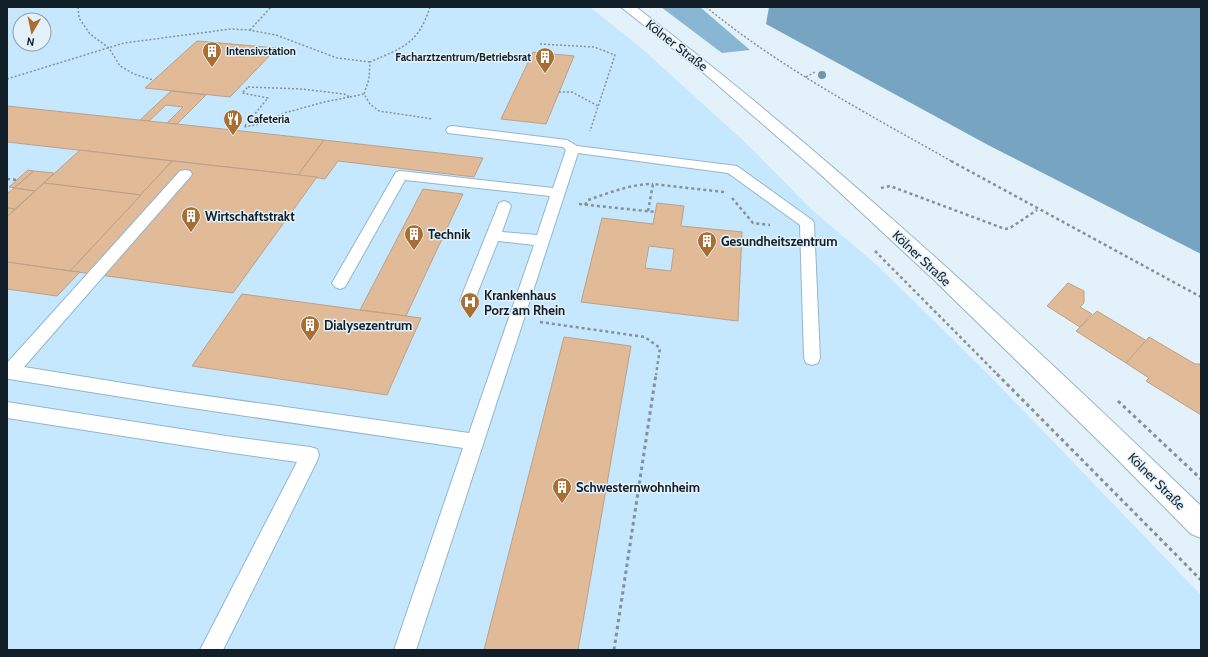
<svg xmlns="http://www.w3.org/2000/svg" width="1208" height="657" viewBox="0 0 1208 657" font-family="Cabin,sans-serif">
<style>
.built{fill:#c6e8fe;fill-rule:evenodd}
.forest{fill:#88b6d3}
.water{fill:#77a4c1}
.building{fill:#e1ba98;stroke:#bda088;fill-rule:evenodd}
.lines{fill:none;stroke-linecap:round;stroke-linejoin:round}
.lane-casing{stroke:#94b5cb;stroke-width:2}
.secondary-casing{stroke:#94b5cb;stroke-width:2}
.path-far2{stroke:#84919a;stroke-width:1.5;stroke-dasharray:2 2;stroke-linecap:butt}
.path-far1{stroke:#84919a;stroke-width:2.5;stroke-dasharray:3 3;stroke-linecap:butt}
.path{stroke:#84919a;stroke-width:3;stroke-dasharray:3.5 3.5;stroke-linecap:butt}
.lane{fill:#fff;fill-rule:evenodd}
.secondary{fill:#fff;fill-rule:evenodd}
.tree{fill:#7196aa}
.labels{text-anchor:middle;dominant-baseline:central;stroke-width:3;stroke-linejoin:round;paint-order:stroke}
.far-poi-label{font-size:11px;font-weight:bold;fill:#131f28;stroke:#e3f1fa;text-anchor:start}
.street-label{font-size:13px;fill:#131f28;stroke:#e3f1fa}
.poi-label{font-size:13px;font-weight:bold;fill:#131f28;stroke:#e3f1fa;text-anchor:start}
</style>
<rect width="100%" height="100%" fill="#e3f1fa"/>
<!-- built -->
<path class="built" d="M7 7H590L640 47 746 143 811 209 878 266 987 373 1201 595V650H7ZM20 20H44V44H20Z"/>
<!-- forest -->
<polygon class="forest" points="661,7 700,7 750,50 722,53"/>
<!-- water -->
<polygon class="water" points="769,7 1201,7 1201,254 988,145 766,24"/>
<!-- building -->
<g class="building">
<polygon points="197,41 277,48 230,97 145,88"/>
<polygon points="533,52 574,56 546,124 501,119"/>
<polygon points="171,91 206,95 177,124 167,123 183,107 166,105 149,121 140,120"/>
<polygon points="7,106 177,124 324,140 298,175 7,142"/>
<polygon points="324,140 483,158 474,177 338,161 325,179 298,175"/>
<polygon points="80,150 145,158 172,161 141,195 44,183"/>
<polygon points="172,161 317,177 233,293 70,271"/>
<polygon points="28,170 34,171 14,188 9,187"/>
<polygon points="34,171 54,173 35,191 14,188"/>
<polygon points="44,183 141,195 70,271 7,262 7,217"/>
<polygon points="14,188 35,191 15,209 7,208 7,194"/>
<polygon points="423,189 463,194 406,316 360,310"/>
<path d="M657 203 684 206 681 226 742 232 738 321 581 302 602 218 653 224ZM649 246 674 249 671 271 645 268Z"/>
<polygon points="7,208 15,209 7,217"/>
<polygon points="7,262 70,271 80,272 57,296 7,289"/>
<polygon points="1068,283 1084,291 1084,303 1080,307 1092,314 1080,327 1047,306"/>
<polygon points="242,294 360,310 421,318 387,395 192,366"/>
<polygon points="1097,311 1147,341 1126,363 1076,331"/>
<polygon points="564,337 631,346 578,650 484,650"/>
<polygon points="1149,337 1195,364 1201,364 1201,415 1146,381 1149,378 1126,363"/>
</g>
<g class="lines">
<!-- lane casing -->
<g class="lane-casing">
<g id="lane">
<polygon points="452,126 567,140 577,146 737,166 812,220 814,223 820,358 818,363 812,365 806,363 804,358 800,225 728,173 578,153 416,650 394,650 463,448 172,405 9,379 7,378 7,363 180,171 185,170 190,171 192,174 190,177 24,367 172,391 469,433 534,245 498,241 473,304 468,306 463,304 460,300 499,203 504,201 509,203 511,206 502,232 537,235 550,196 405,180 345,287 340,289 335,287 332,283 396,172 401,171 553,188 566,150 563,147 448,133 446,130 448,127"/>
<polygon points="7,402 226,436 310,447 317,449 319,455 317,461 223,650 200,650 297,462 226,452 7,418"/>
</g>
</g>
<!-- secondary casing -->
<g class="secondary-casing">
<path id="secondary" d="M621 7H636C836 160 1020 332 1201 506V538L1191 534 1111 453 932 278 819 173 705 74Z"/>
</g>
<!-- path-far2 -->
<g class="path-far2">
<polyline points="78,7 79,18 90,34 109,48 120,66 134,74 153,80"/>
<path d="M430 7C418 44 404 47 370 62L369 79 364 94 370 104 379 111 433 119"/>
<path d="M706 7C782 69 868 114 953 162"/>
<polyline points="250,30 271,7"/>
<polyline points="540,44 594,47 615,55 590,131"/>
<polyline points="806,77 815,72"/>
<polyline points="7,79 124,43 231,29 249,30 276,35 337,58 370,62"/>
<polygon points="248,87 302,89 344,94 350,97 324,102 281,114 271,122 244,127 268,98 242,93"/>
<polyline points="559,92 572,92 598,106"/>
<polyline points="350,97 364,94"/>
</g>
<!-- path-far1 -->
<g class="path-far1">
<polyline points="951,161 1201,297"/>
<polyline points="7,179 17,180"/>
<polyline points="881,188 890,186 1005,229 1010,228 1037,210"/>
<polyline points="732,198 753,223 770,225"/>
<polyline points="579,204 655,212"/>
<path d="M585 205 588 200C609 193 630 184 653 184"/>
<polyline points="648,211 653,184 724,192"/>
<polyline points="875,251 998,375"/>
<polyline points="540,322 645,337 660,348 656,375"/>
</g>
<!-- path -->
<g class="path">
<polyline points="997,374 1201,580"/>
<polyline points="1118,401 1201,479"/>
<polyline points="614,650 656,374"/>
</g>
<!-- lane -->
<use href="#lane" class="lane"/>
<!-- secondary -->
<use href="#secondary" class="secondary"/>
</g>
<!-- trees -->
<circle class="tree" cx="822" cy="75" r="4"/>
<!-- icons -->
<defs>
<g id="building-pin" transform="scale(1)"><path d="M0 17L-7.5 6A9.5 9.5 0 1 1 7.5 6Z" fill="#aa6e31" stroke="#e3f1fa"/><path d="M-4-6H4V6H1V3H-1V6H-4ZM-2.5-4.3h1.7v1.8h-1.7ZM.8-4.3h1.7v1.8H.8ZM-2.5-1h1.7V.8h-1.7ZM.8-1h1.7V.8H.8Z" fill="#fff"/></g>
<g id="restaurant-pin" transform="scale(1)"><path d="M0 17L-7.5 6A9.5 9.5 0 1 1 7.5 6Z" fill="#aa6e31" stroke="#e3f1fa"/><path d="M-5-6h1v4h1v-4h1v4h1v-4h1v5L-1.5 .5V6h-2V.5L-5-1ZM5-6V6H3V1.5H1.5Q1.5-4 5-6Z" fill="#fff"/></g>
<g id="hospital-pin" transform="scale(1)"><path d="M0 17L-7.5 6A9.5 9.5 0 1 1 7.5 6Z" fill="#aa6e31" stroke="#e3f1fa"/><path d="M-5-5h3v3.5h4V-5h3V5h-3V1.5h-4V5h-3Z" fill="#fff"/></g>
</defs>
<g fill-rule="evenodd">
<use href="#building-pin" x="212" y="51"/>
<use href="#building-pin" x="545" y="57"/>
<use href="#restaurant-pin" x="233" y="119"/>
<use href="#building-pin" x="191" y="216"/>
<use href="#building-pin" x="414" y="234"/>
<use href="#building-pin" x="707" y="241"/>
<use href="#hospital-pin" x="470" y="302"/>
<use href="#building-pin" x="310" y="325"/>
<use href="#building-pin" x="562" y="487"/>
</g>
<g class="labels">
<!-- far-poi labels -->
<g class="far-poi-label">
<text x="226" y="51">Intensivstation</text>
<text x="531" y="57" text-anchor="end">Facharztzentrum/Betriebsrat</text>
<text x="247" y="119">Cafeteria</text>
</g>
<!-- street labels -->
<g class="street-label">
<text transform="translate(677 45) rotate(38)">Kölner Straße</text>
<text transform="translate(922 258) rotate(43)">Kölner Straße</text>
<text transform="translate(1157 481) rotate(45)">Kölner Straße</text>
</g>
<!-- poi labels -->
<g class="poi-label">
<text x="205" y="216">Wirtschaftstrakt</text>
<text x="428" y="234">Technik</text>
<text x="721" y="241">Gesundheitszentrum</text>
<text x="484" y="295">Krankenhaus<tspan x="484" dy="15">Porz am Rhein</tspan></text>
<text x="324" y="325">Dialysezentrum</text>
<text x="576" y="487">Schwesternwohnheim</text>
</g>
</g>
<!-- border -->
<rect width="1208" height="657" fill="none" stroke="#131f28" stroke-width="16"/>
<!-- north arrow -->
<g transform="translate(32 32) rotate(189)"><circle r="19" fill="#e3f1fa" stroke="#909da6"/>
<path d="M0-3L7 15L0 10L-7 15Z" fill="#aa6e31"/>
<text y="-6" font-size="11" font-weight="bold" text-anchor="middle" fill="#131f28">N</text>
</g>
</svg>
